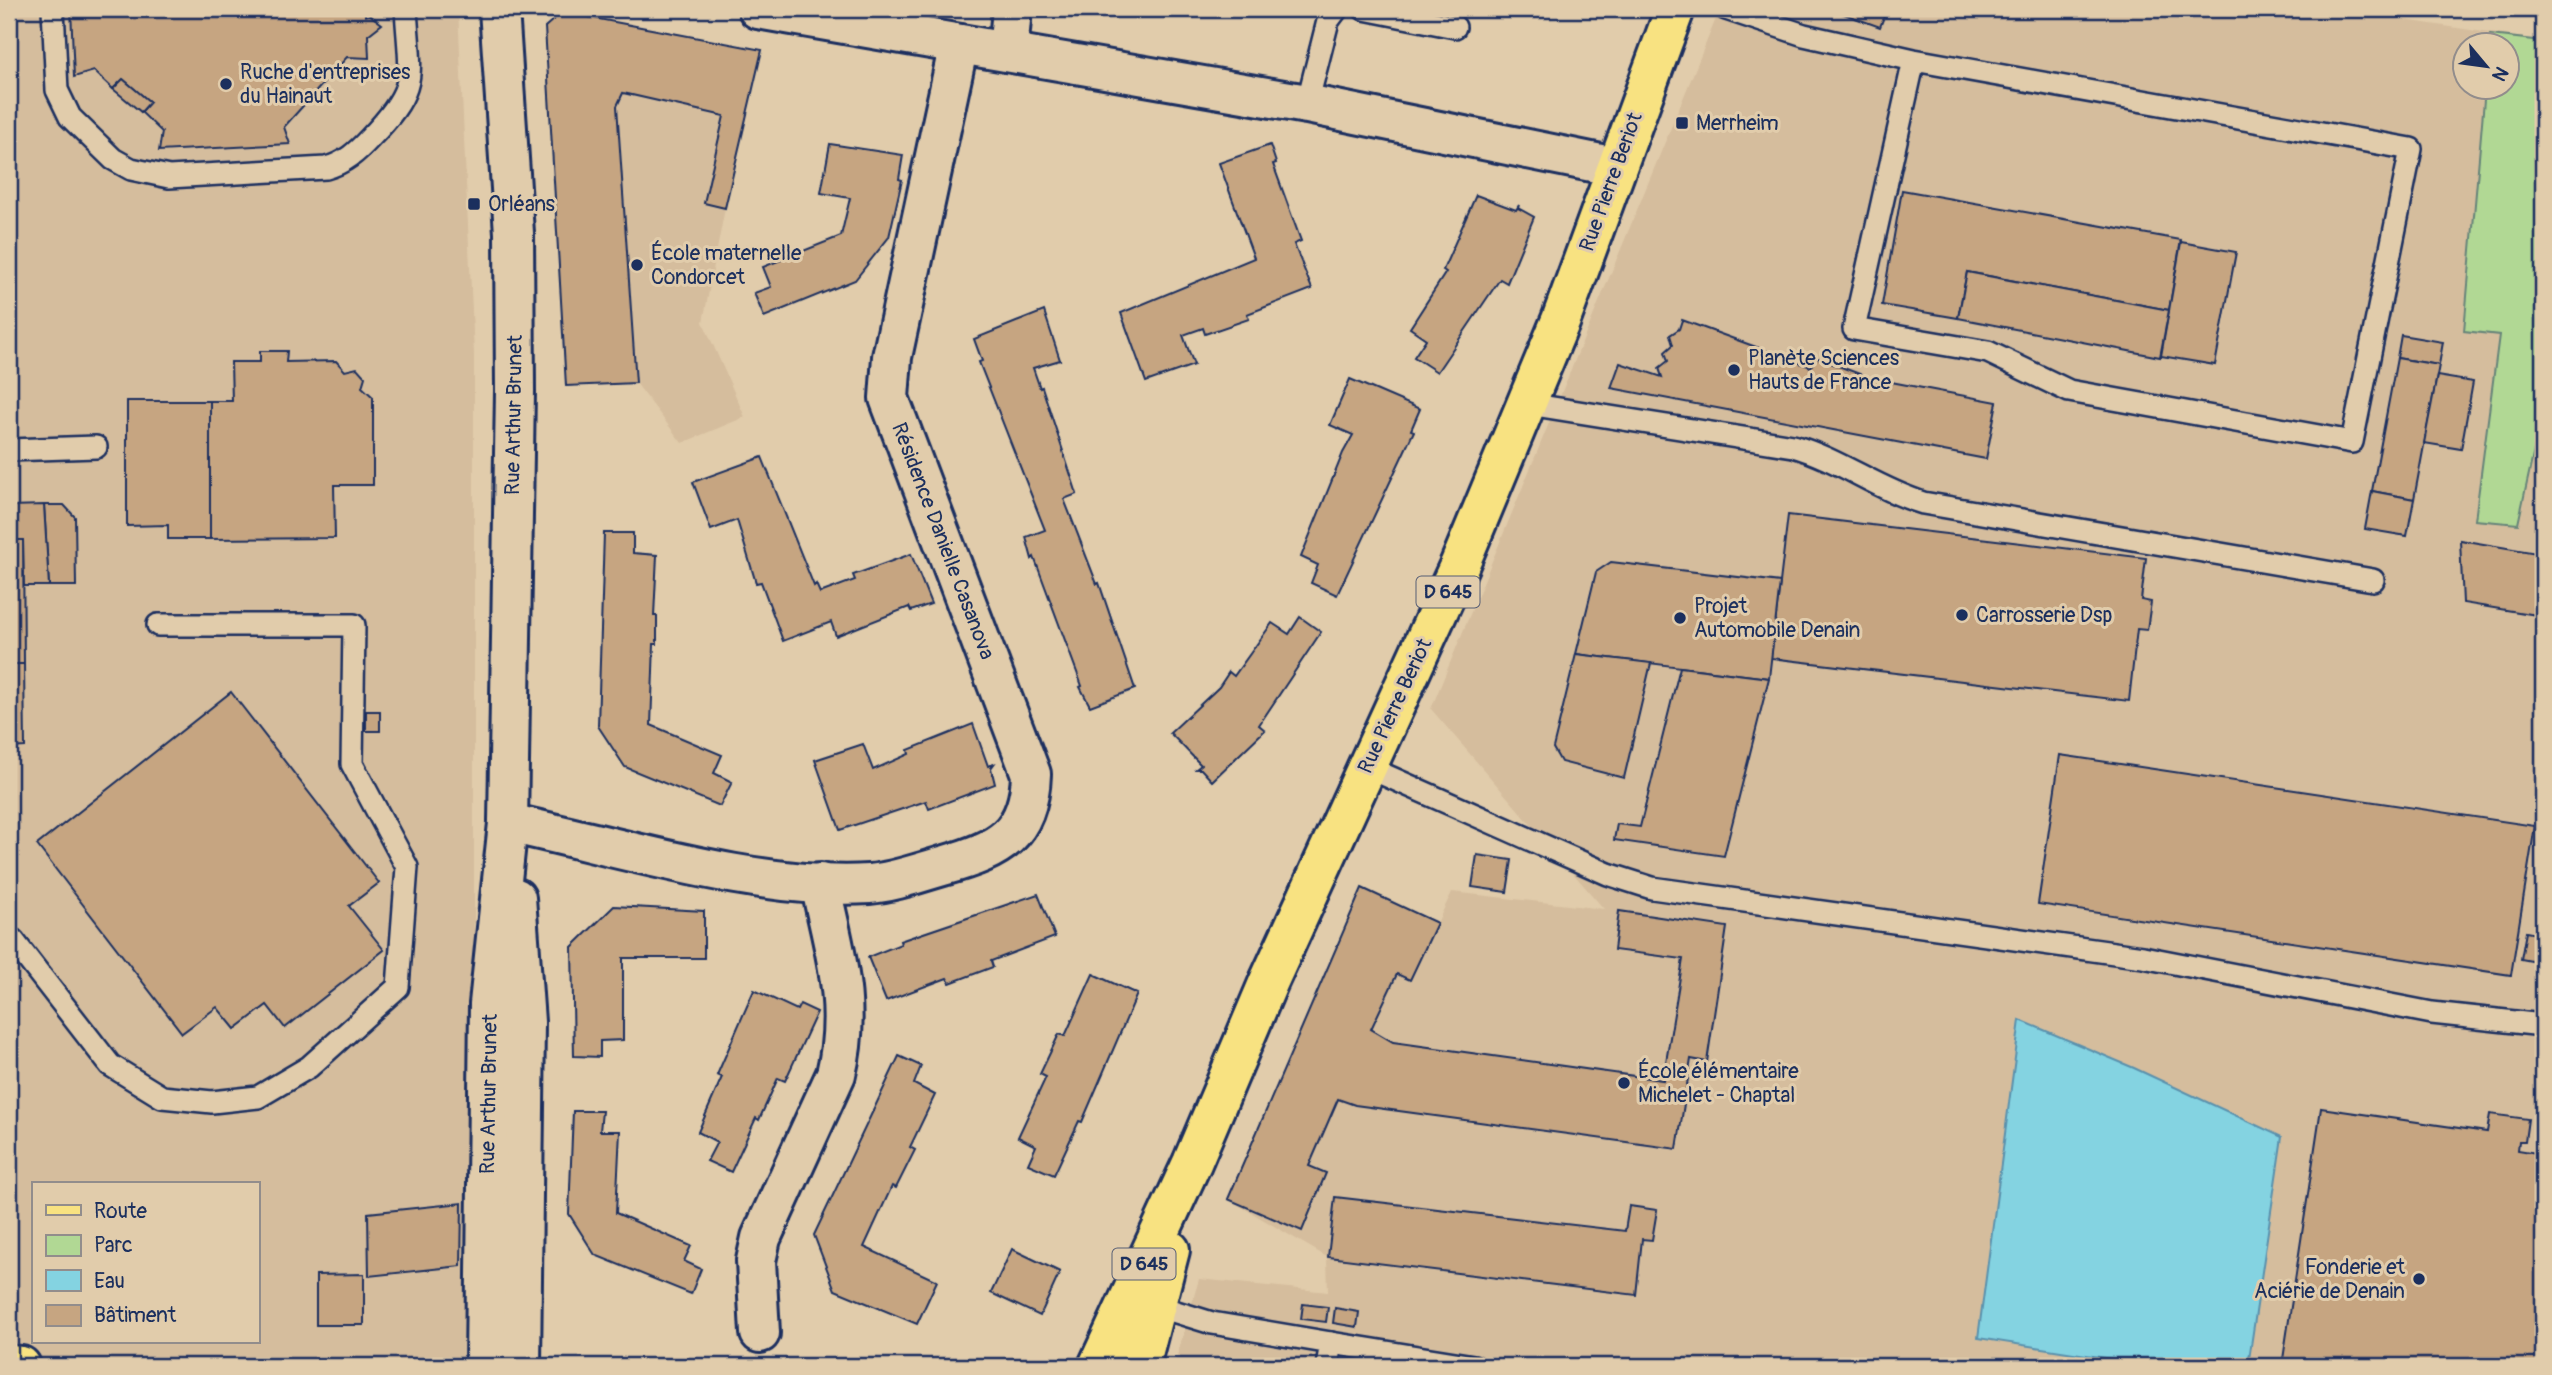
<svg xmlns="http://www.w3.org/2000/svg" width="2552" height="1375" viewBox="0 0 2552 1375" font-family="Pangolin,sans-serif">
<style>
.built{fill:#d5bd9d;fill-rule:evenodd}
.green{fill:#b1d894;stroke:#668479;stroke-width:2}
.water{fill:#84d3e1;stroke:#5a91ad;stroke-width:2}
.building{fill:#c6a581;stroke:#1b2f5e;stroke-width:2}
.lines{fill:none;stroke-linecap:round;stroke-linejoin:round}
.lane-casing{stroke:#1b2f5e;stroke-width:26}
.street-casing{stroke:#1b2f5e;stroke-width:44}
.secondary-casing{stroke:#1b2f5e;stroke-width:44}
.primary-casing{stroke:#1b2f5e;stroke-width:44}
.lane{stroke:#e1ccab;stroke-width:21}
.street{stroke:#e1ccab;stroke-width:38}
.secondary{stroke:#e1ccab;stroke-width:38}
.primary{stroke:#f8e281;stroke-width:38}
.poi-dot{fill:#1b2f5e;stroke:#e1ccab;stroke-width:2.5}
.labels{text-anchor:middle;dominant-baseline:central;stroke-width:6;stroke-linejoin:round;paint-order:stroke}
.shield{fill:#e1ccab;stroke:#565e75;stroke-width:2}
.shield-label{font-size:19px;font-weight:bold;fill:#1b2f5e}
.poi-label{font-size:21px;fill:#1b2f5e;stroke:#e1ccab;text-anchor:start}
.street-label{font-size:21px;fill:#1b2f5e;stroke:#e1ccab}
</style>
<rect width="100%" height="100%" fill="#e1ccab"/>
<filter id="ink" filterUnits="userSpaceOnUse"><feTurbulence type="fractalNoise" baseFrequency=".0143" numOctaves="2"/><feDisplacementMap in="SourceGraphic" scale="14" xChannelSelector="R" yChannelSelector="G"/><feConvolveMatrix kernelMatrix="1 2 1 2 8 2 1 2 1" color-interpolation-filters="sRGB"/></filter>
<g filter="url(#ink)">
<!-- built -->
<g class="built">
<path d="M9 9H458L474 354V1016L467 1366H9ZM33 1184H257V1342H33Z"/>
<path d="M1720 9H2332L2543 41V1366H1174L1199 1279 1328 1292 1327 1257 1228 1199 1362 888 1437 923 1452 892 1604 909 1431 709ZM2464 46H2506V88H2464Z"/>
<polygon points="562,12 762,50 725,208 703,322 745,417 682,443 636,383 566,386 545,27"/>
</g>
<!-- green -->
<polygon class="green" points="2490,35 2543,41 2543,409 2518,524 2475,520 2499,335 2464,331 2485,88 2506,88 2506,46 2489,45"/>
<!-- water -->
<polygon class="water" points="2020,1020 2134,1068 2282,1137 2248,1366 2157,1366 1978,1338"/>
<!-- building -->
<g class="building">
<polygon points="71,9 365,9 365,16 370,15 382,24 368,35 369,58 347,57 284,127 290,144 159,151 162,132 141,112 150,102 123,79 113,89 94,71 74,77"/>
<polygon points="1830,9 1887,9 1880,27"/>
<polygon points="562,12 762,50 725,208 704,203 724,116 623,93 617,106 636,383 566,386 545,27"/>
<polygon points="123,79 150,102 141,112 113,89"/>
<polygon points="830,144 903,155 899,179 902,180 889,237 855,280 764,317 754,293 771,287 763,267 841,236 850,198 821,193"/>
<polygon points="1270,145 1276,163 1273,164 1301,241 1294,244 1312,289 1247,314 1249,319 1205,334 1203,328 1183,335 1194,365 1146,382 1121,313 1254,258 1219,163"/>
<polygon points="1902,190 2181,240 2169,310 1967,272 1958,318 1882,305"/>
<polygon points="1476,195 1516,210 1519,205 1518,208 1534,217 1507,283 1500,279 1437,372 1414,357 1426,339 1410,328 1446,272 1443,270"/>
<polygon points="2181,242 2236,252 2215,365 2161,356"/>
<polygon points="1967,272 2169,310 2160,357 1958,318"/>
<polygon points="1044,311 1060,360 1033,368 1040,388 1042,387 1077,494 1064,499 1097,584 1099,583 1135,689 1090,706 1080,687 1082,686 1034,557 1032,559 1026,537 1045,530 979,362 982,361 974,339"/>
<polygon points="1682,320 1811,367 1815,357 1870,378 1997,402 1986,459 1611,388 1620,363 1662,377 1659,368 1668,361 1665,352 1673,345 1670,335 1679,329"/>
<polygon points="2401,335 2443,342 2439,365 2397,358"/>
<polygon points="260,351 287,351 286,362 336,361 345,371 357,368 365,377 362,387 373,397 373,485 334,485 335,538 210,539 210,401 232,401 231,362 260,362"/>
<polygon points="2397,358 2439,365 2414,499 2372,491"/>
<polygon points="2437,376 2473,382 2461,449 2424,443"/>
<polygon points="1350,379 1420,409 1411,430 1414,431 1337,595 1311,583 1318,565 1301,557 1343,453 1353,435 1330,425"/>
<polygon points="127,401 210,401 210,539 168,539 168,525 127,526"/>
<polygon points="762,457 814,586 816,584 820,593 855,580 853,575 911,554 931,604 911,611 909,607 836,636 831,622 783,641 761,582 756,583 737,520 711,530 693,482"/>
<polygon points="2372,491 2414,499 2407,536 2365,529"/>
<polygon points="44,505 64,505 75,517 76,586 49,586"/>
<polygon points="44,505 49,586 24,586 23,540 11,540 10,506"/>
<polygon points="1788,515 2146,558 2141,600 2151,602 2147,630 2137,629 2129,701 1771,658"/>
<polygon points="604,533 633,533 633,553 657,555 654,616 657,616 657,644 654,644 651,725 722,755 714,773 732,782 720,806 625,767 598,726"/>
<polygon points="9,540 23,540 24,664 9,664"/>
<polygon points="2460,540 2543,554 2543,616 2463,603"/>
<polygon points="1611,562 1780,582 1769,678 1576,654 1596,572"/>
<polygon points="1300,617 1321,632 1259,725 1265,730 1212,781 1201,769 1196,769 1201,765 1170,733 1219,687 1229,672 1234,676 1272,623 1289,634"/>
<polygon points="1576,654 1651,663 1624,778 1561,762 1553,748"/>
<polygon points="9,664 24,664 25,747 9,748"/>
<polygon points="1680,667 1769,678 1724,856 1614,840 1617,824 1640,827"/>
<polygon points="231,692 379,883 349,906 384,950 285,1028 267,1005 235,1029 217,1007 182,1033 37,845"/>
<rect x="366" y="711" width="14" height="20"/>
<polygon points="973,724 988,766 994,764 991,768 995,784 929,809 926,801 840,830 815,760 863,744 873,770 909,754 908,750"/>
<polygon points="2060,755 2535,826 2511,975 2038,904"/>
<polygon points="1477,855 1512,860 1507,892 1472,887"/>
<polygon points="1362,888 1437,923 1410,980 1397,974 1371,1029 1393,1042 1663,1080 1683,959 1614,950 1619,911 1727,927 1707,1062 1691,1059 1677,1149 1355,1105 1338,1099 1309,1166 1326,1173 1302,1231 1228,1199"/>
<polygon points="1038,894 1055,937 991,961 993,967 950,983 947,978 886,1001 868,957 901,944 900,941"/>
<polygon points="614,906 704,911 704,958 623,958 623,1040 600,1041 600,1057 574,1056 572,947"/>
<polygon points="2526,932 2542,935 2537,962 2521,959"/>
<polygon points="1093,974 1137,994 1082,1122 1079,1121 1054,1175 1028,1164 1036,1146 1018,1137 1046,1077 1040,1074 1059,1034 1065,1036"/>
<polygon points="754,990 797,1010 800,1004 817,1012 785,1081 778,1078 759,1120 756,1118 731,1172 707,1161 717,1142 698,1132 722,1077 717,1075"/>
<polygon points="899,1056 921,1066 914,1084 935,1095 910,1147 915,1150 896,1188 892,1186 864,1247 937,1281 917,1324 835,1290 814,1235"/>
<polygon points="2321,1108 2487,1132 2490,1114 2528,1119 2525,1141 2519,1141 2518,1150 2543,1154 2538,1191 2543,1192 2543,1366 2282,1366"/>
<polygon points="573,1111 602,1111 600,1131 620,1131 616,1213 691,1246 684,1261 701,1269 691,1294 595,1255 569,1214"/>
<polygon points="1335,1197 1625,1231 1629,1206 1657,1210 1652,1240 1642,1239 1636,1295 1328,1257"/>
<polygon points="462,1203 461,1266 369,1276 368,1213"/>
<polygon points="1012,1249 1060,1272 1040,1316 991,1293"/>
<polygon points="364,1274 364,1325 316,1325 316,1275"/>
<polygon points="1303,1304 1328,1307 1326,1322 1301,1319"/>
<polygon points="1335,1308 1359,1312 1357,1327 1333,1323"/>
</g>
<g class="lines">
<!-- lane casing -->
<g class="lane-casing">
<g id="lane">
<path d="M53 9 57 90 70 117 113 159 131 169 169 177 326 168C345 163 357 152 370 138 420 86 410 77 406 9"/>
<polyline points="1364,9 1455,27"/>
<polyline points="1726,9 1804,35 1914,60 2411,149 2352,442 2069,391 1988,352 1854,329 1914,60"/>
<polyline points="1307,104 1328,21 1337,9"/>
<path d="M1528 404 1793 446C1839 459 1877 489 1923 503L2373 580"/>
<polyline points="9,450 96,447"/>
<polyline points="1367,767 1608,874 1652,888 2143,957 2432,1013 2543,1025"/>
<polyline points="9,942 13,940 110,1065 162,1097 212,1102 258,1097 309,1067 398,987 407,867 352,764 354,625 158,625"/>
<polyline points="1147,1303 1212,1323 1331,1343 1327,1366"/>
<polyline points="1331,1343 1474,1366"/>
</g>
</g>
<!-- street casing -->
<g class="street-casing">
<g id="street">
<polyline points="758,9 1307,104 1616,167"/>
<polyline points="1008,52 1012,9"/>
<path d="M508 823C617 846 758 891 869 884 895 882 921 872 946 865 999 850 1029 835 1031 774L889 398 892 357 959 44"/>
<path d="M760 1333 756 1261 761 1238 836 1074C853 1004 834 951 820 883"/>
</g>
</g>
<!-- secondary casing -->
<g class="secondary-casing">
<g id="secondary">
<polyline points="516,898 525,1022 521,1366"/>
<polyline points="485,1366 489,1004 508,823 515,391 514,233 499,9"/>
</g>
</g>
<!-- primary casing -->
<g class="primary-casing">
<g id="primary">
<polyline points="9,1365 21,1366"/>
<polyline points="1098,1366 1192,1163 1269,981 1459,566 1561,320 1675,9"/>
<polyline points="1140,1366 1170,1250"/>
</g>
</g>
<!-- lane -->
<use href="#lane" class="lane"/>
<!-- street -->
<use href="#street" class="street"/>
<!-- secondary -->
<use href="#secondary" class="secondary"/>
<!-- primary -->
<use href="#primary" class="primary"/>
</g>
</g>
<!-- markers -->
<g class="poi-dot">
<circle cx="226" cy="84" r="7"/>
<rect x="1675" y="116" width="14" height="14" rx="3.5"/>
<rect x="467" y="197" width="14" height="14" rx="3.5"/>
<circle cx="637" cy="265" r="7"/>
<circle cx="1734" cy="370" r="7"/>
<circle cx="1962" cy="615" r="7"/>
<circle cx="1680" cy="618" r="7"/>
<circle cx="1624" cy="1083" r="7"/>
<circle cx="2419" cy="1279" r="7"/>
</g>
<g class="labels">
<!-- shield labels -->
<g class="shield">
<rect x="1416.5" y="576.5" width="63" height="31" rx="5"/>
<rect x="1112.5" y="1248.5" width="63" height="31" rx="5"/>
</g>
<g class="shield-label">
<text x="1448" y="592">D 645</text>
<text x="1144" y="1264">D 645</text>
</g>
<!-- poi labels -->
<g class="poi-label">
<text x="240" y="72">Ruche d'entreprises<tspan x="240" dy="24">du Hainaut</tspan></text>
<text x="1696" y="123">Merrheim</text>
<text x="488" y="204">Orléans</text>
<text x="651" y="253">École maternelle<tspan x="651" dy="24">Condorcet</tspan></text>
<text x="1748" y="358">Planète Sciences<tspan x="1748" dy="24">Hauts de France</tspan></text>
<text x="1694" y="606">Projet<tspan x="1694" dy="24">Automobile Denain</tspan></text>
<text x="1976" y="615">Carrosserie Dsp</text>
<text x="1638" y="1071">École élémentaire<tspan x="1638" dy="24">Michelet - Chaptal</tspan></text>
<text x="2405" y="1267" text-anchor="end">Fonderie et<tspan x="2405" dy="24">Aciérie de Denain</tspan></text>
</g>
<!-- street labels -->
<g class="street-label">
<text transform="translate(1611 182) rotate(-70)">Rue Pierre Beriot</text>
<text transform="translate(514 415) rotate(-89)">Rue Arthur Brunet</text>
<text transform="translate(943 541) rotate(69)">Résidence Danielle Casanova</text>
<text transform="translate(1395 706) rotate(-65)">Rue Pierre Beriot</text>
<text transform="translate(489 1094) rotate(-89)">Rue Arthur Brunet</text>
</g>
</g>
<!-- margin -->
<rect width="2552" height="1375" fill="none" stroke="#e1ccab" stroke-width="35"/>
<rect x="18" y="18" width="2517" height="1340" fill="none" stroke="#1b2f5e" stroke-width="2.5" filter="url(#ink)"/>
<!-- legend -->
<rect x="32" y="1182" width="228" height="161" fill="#e1ccab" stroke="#928d8c" stroke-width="2"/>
<rect x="46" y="1205" width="35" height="10" fill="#f8e281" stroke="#928d8c" stroke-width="2"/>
<text x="94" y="1218" font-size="21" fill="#1b2f5e">Route</text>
<rect x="46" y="1235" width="35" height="21" fill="#b1d894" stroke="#928d8c" stroke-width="2"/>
<text x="94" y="1252" font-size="21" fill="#1b2f5e">Parc</text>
<rect x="46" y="1270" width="35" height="21" fill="#84d3e1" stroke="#928d8c" stroke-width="2"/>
<text x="94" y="1288" font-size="21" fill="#1b2f5e">Eau</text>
<rect x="46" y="1305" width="35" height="21" fill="#c6a581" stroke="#928d8c" stroke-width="2"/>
<text x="94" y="1322" font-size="21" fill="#1b2f5e">Bâtiment</text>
<!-- north arrow -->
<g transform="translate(2486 66) rotate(119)"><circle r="33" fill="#e1ccab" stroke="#928d8c" stroke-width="2"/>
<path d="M0-5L12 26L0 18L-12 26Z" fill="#1b2f5e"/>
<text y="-10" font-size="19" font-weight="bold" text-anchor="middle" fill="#1b2f5e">N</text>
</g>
</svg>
